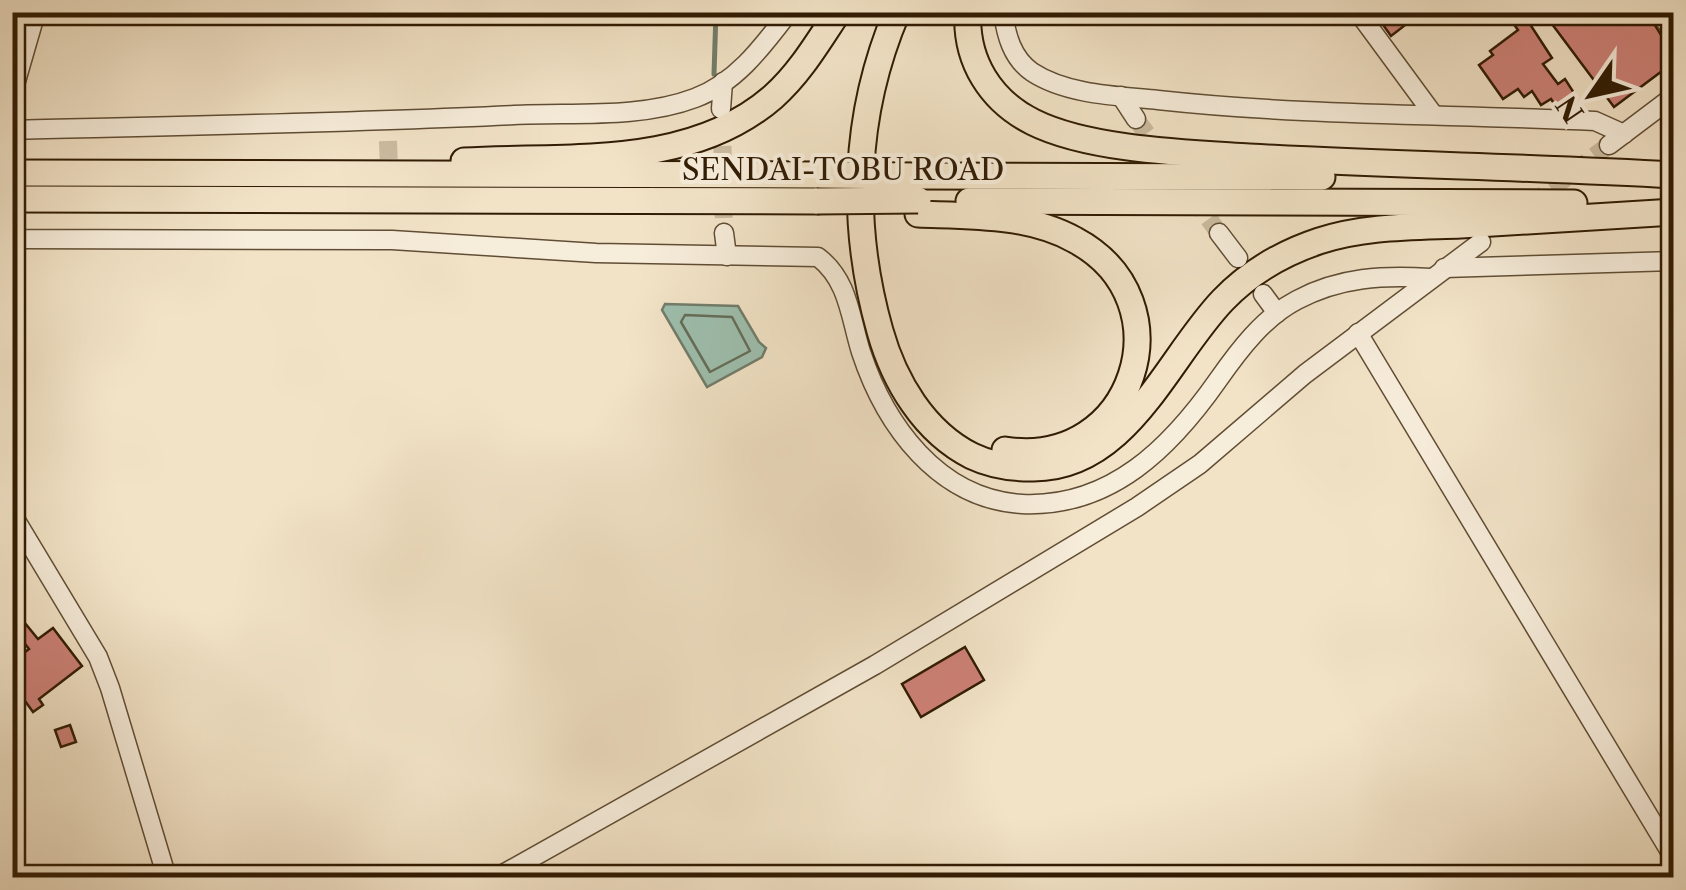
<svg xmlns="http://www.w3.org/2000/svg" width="1686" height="890" viewBox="0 0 1686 890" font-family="'Libre Caslon Text',serif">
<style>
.water{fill:#9dbfae;stroke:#717d6a;stroke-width:2.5}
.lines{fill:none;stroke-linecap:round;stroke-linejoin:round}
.shore{stroke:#666d58;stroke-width:2.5}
.stream{stroke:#717d6a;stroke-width:5}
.building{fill:#cd8177;stroke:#301b03;stroke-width:2.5}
.minor-tunnel{stroke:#cbbba0;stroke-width:18;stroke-dasharray:18 9;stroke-linecap:butt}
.minor-casing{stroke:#604d34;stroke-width:21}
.highway-casing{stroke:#301b03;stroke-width:29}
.minor{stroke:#f7eddb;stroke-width:18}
.highway{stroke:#f2e3c7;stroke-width:25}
.highway-bridge-casing{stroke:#301b03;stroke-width:29;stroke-linecap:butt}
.highway-bridge{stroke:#f2e3c7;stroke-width:25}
.labels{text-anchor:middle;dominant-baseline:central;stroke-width:8;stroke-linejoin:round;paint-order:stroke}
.street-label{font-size:30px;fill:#301b03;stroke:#f7eddb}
</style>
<rect width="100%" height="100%" fill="#f2e3c7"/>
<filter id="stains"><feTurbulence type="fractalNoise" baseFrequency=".002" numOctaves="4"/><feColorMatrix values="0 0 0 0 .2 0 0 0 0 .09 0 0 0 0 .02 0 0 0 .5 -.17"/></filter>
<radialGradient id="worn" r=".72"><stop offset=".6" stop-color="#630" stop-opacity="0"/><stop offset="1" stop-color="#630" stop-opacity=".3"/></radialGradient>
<!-- water -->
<polygon class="water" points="665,304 738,306 759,342 766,348 762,357 707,387 662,310"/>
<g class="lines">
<!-- shore -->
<polygon class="shore" points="685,315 732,317 750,351 710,372 681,322"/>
<!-- stream -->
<polyline class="stream" points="714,74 716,12"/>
</g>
<!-- building -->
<g class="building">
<polygon points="1374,12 1422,12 1391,36"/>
<polygon points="1505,12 1522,12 1552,58 1543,64 1558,84 1565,79 1574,93 1555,105 1551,99 1541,105 1532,91 1524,97 1518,89 1503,99 1479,65 1493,55 1490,51 1518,30"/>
<polygon points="1543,12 1647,12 1664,40 1674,47 1674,62 1614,107"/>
<polygon points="20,617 38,639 53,628 82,666 39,699 43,705 33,712 12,683 16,659 29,649 12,627"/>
<polygon points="965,647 984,680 921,717 902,684"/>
<polygon points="70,725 76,742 61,747 55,730"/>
</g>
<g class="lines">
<!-- minor-tunnel -->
<g class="minor-tunnel">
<polyline points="722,119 724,233"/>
<polyline points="1136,119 1163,156"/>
<polyline points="388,141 391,220"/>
<polyline points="1193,197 1219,233"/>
<polyline points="1530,205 1609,145"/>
</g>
<!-- minor casing -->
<g class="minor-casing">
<g id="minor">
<path d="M1003 12C1006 35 1012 58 1032 72 1067 95 1119 96 1158 100 1303 116 1449 114 1595 121L1624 134"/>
<polyline points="1358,12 1433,114"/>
<polyline points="1659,12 1674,32"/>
<polyline points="12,95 36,12"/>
<polyline points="1121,96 1136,119"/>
<polyline points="721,109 723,82"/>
<path d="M12 130C180 126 347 123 514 115 571 112 640 119 695 98 736 83 763 46 789 12"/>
<polyline points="1609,145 1674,96"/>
<path d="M12 232 21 239 392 240 596 253 818 257C849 281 850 317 861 352 885 425 938 499 1022 504 1111 508 1171 447 1218 380 1239 350 1264 317 1297 300 1340 277 1384 275 1430 278"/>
<polyline points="724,233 727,256"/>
<polyline points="1219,233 1238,258"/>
<polyline points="1444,268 1674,261"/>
<polyline points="1263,294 1277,313"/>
<polyline points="1358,333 1674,858"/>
<polyline points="12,514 98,657 110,688 167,878"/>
<polyline points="496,878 875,665 1137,507 1200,464 1305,374 1481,242"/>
</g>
</g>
<!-- highway casing -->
<g class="highway-casing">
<g id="highway">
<path d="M897 12C853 115 850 225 880 331 894 381 924 432 972 456 991 465 1010 468 1031 468 1127 470 1167 358 1223 300 1249 273 1283 253 1319 241 1365 226 1413 227 1461 225 1532 221 1603 217 1674 212"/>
<path d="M968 12C965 61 991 101 1033 122 1089 150 1187 153 1249 157 1391 165 1532 167 1674 175"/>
<path d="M464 161C567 155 689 170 773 97 800 73 818 42 838 12"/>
<polyline points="12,173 820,175"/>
<polyline points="917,176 1322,177"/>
<polyline points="12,199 817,201"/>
<polyline points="969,201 1574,203"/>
<path d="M918 214C970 216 1029 214 1075 240 1189 301 1134 470 1005 450"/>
</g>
</g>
<!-- minor -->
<use href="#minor" class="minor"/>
<!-- highway -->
<use href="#highway" class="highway"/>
<!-- highway-bridge casing -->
<g class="highway-bridge-casing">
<g id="highway-bridge">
<polyline points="820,175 917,176"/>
<polyline points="817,201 918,200"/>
</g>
</g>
<!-- highway-bridge -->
<use href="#highway-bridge" class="highway-bridge"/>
</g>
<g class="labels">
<!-- street labels -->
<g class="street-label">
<text x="843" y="169">SENDAI-TOBU ROAD</text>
</g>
</g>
<!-- margin -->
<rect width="1686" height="890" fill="none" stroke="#f2e3c7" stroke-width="50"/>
<rect x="15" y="15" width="1656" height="860" fill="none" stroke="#301b03" stroke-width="5"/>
<rect x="25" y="25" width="1636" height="840" fill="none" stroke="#301b03" stroke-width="2.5"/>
<!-- north arrow -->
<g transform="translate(1591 95) rotate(236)" stroke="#f7eddb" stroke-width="8" paint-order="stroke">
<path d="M0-8L18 38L0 25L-18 38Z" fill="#301b03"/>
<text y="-15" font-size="28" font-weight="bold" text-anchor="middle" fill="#301b03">N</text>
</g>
<rect width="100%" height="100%" filter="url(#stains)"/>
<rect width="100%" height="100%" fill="url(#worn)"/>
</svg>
